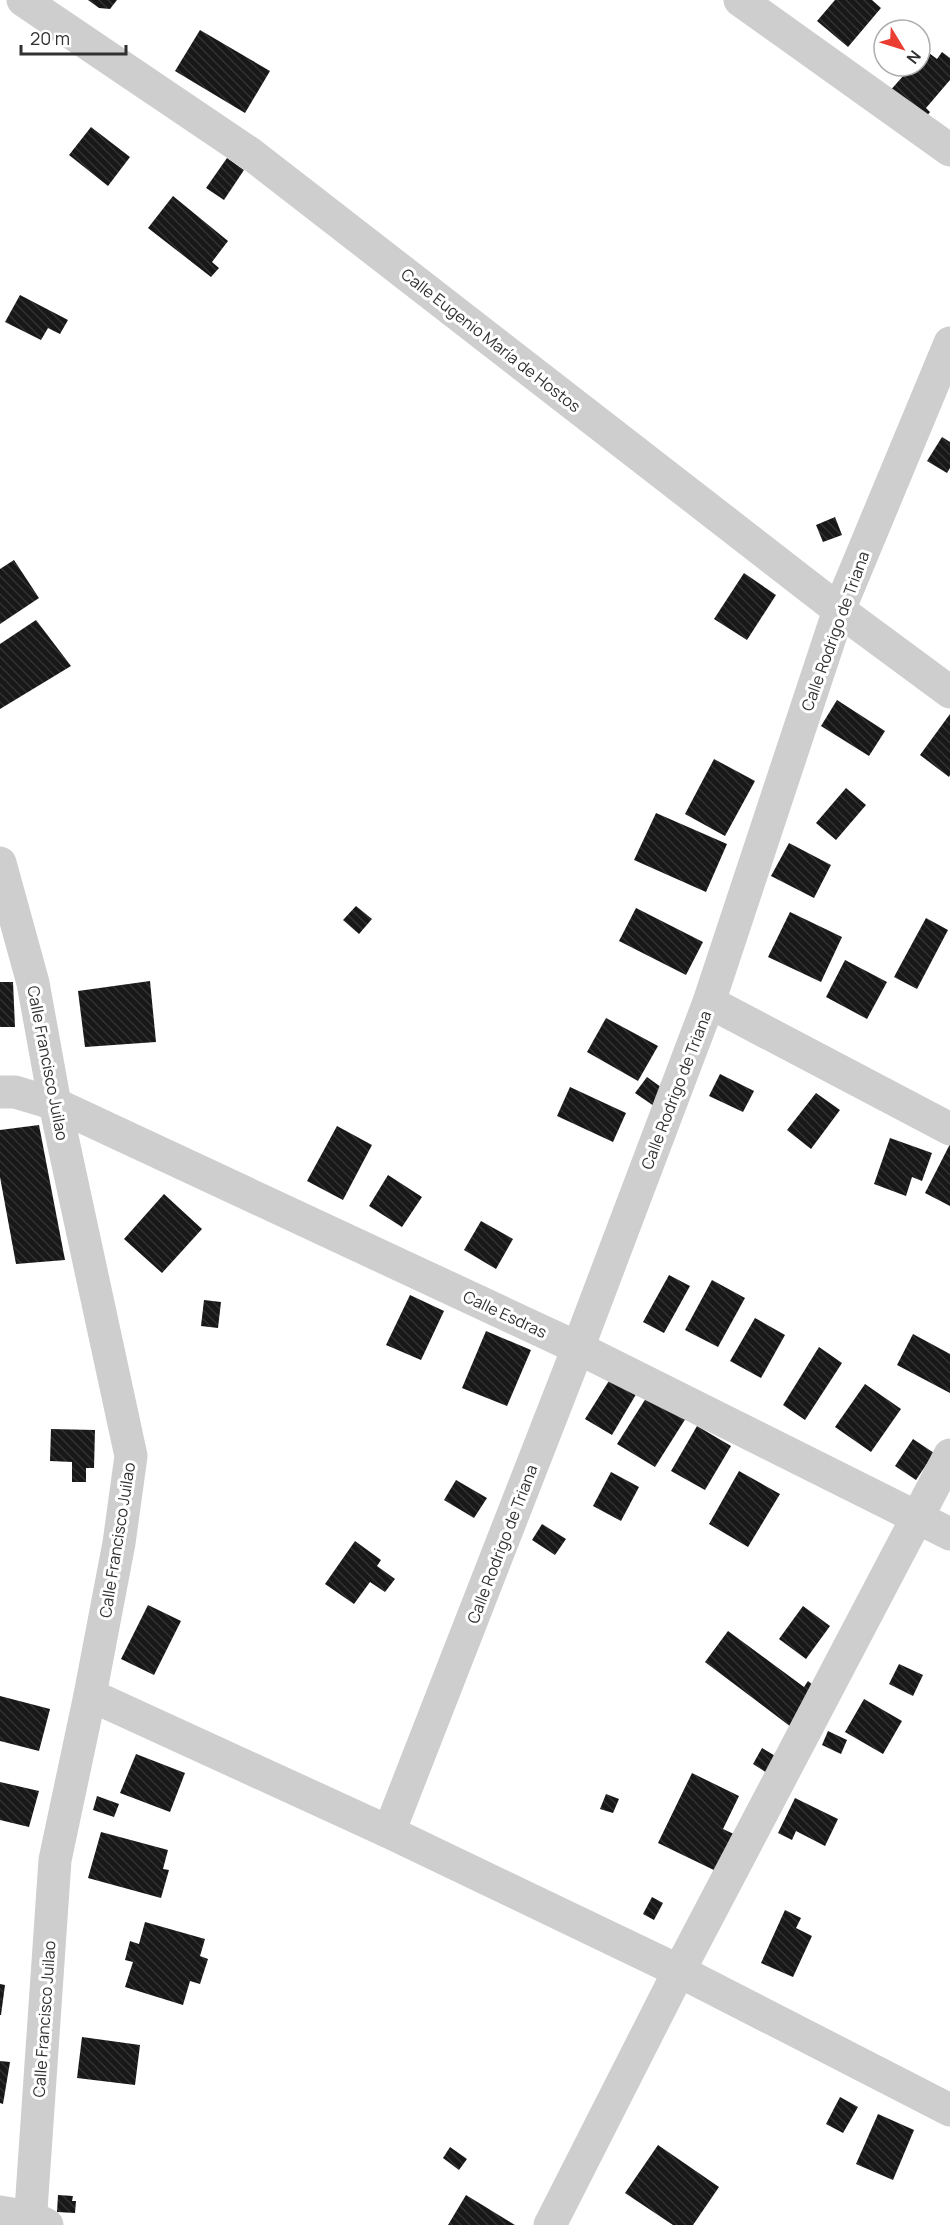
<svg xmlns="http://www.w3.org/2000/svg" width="950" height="2225" viewBox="0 0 950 2225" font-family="Manrope,sans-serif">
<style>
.building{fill:url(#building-back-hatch)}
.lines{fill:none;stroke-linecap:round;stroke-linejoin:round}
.minor{stroke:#cecece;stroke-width:33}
.labels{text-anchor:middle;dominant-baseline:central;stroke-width:6;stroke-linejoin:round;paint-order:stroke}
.street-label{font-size:16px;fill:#313131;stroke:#fff}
</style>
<defs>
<pattern id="building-back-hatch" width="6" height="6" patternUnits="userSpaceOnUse" patternTransform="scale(1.5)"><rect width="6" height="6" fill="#181818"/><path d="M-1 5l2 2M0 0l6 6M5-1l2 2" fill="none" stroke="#313131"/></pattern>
</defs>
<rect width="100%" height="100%" fill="#fff"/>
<!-- building -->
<g class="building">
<polygon points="88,0 117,0 110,9 99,8"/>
<polygon points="835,0 872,0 881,8 848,47 817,21"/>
<polygon points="200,30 270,71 245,113 175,71"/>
<polygon points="925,50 937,59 942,52 950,58 950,80 926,108 930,112 922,122 888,93 912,66 920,66 920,56"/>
<polygon points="91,127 130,157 108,186 69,155"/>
<polygon points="227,158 244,170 224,200 206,188"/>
<polygon points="173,196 228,241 212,262 219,268 211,277 148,228"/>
<polygon points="20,295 68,320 60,334 48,328 41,340 5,322"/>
<polygon points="942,437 950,442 950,468 947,473 927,461"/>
<polygon points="835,517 842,535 823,542 816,525"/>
<polygon points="14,560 39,598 0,624 0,569"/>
<polygon points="744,573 776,595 747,640 714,619"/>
<polygon points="36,620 71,666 0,709 0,644"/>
<polygon points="837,700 885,731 869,756 821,726"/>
<polygon points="950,714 950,775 949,777 920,755"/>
<polygon points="714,759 755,781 725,836 685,814"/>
<polygon points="846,788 866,805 836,840 816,823"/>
<polygon points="656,813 727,844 706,892 634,860"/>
<polygon points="789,843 831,865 814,898 771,876"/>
<polygon points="356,906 372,919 359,934 343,920"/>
<polygon points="636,908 703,942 686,975 619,941"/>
<polygon points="790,912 842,937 821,982 768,957"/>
<polygon points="926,918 948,930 917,989 894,977"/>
<polygon points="845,960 887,982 867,1019 826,997"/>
<polygon points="150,981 156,1042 85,1047 78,991"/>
<polygon points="0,982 13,982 15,1027 0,1027"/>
<polygon points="606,1018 658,1046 638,1081 587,1052"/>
<polygon points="720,1074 754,1091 743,1112 709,1096"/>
<polygon points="647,1077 665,1090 654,1106 635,1093"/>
<polygon points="570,1087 626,1113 613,1142 557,1116"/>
<polygon points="816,1093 840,1110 811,1149 787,1130"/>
<polygon points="39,1125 65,1260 16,1264 0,1177 0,1130"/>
<polygon points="337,1126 372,1145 343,1200 307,1181"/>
<polygon points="890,1138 932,1153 922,1181 912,1177 906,1196 874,1184"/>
<polygon points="950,1144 950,1206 925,1193"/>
<polygon points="388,1175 422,1197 402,1227 369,1206"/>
<polygon points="164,1194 202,1229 162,1273 124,1239"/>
<polygon points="481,1221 513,1239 496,1269 464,1250"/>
<polygon points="669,1275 690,1286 664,1333 643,1322"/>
<polygon points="712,1280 745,1298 718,1347 685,1330"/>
<polygon points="410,1295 444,1311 421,1360 386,1345"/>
<polygon points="204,1300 221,1302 218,1328 201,1326"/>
<polygon points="755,1318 785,1335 761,1378 730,1361"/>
<polygon points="486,1331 531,1350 507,1406 462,1388"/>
<polygon points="913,1334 950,1354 950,1393 897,1365"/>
<polygon points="819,1347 842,1363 805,1420 783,1405"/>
<polygon points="612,1376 638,1391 612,1435 585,1419"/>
<polygon points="865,1384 901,1409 871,1452 835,1427"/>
<polygon points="648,1395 686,1418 655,1467 617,1444"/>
<polygon points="697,1426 731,1446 705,1490 671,1471"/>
<polygon points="51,1429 95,1430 94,1468 86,1468 86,1482 72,1482 72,1462 50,1461"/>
<polygon points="913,1439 934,1453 916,1480 895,1466"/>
<polygon points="739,1471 780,1494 748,1547 709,1524"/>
<polygon points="611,1472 639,1487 621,1521 593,1506"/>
<polygon points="456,1480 487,1498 474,1518 444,1500"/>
<polygon points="542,1524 566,1539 555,1555 532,1540"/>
<polygon points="355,1541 381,1560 377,1566 395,1579 385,1592 370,1582 354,1604 325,1584"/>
<polygon points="148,1605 181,1621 154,1675 121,1659"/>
<polygon points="803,1606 830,1626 806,1659 779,1639"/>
<polygon points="728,1631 804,1687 808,1681 817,1688 795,1730 705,1662"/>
<polygon points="899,1664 923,1675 913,1696 889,1684"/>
<polygon points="0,1696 50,1709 39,1751 0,1741"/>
<polygon points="864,1699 902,1721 883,1754 845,1732"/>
<polygon points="828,1731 847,1740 841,1754 822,1745"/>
<polygon points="762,1748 777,1757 767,1773 753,1764"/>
<polygon points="136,1754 185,1773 170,1812 120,1793"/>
<polygon points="692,1773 739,1796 723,1829 736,1835 718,1872 658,1843"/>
<polygon points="0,1782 39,1791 29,1827 0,1820"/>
<polygon points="606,1794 619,1799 613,1813 600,1809"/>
<polygon points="97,1796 119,1804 114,1817 93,1810"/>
<polygon points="795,1798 838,1819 825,1846 796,1831 792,1840 778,1833"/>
<polygon points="101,1832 168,1850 163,1869 169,1870 161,1898 88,1878"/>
<polygon points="652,1897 663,1903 654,1920 643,1914"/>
<polygon points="785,1910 801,1918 796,1928 812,1936 793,1977 761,1963"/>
<polygon points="145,1922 205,1939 200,1956 208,1959 200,1984 190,1981 183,2005 125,1987 133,1962 125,1960 130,1941 139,1944"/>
<polygon points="0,1984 5,1985 1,2015 0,2015"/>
<polygon points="82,2037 140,2045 135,2085 77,2078"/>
<polygon points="0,2061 10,2062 3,2104 0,2103"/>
<polygon points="840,2097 858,2107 843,2133 826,2124"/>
<polygon points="878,2114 914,2130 893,2180 856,2164"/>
<polygon points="658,2145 719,2187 693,2225 673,2225 625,2193"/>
<polygon points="450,2147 467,2159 459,2170 443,2158"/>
<polygon points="58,2195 73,2196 72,2201 76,2201 75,2213 57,2212"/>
<polygon points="466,2195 515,2225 448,2225"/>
</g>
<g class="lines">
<!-- minor -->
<g class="minor">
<polyline points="23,0 251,154 839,610 950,692"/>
<polyline points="740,0 950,150"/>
<polyline points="0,863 33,983 55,1104 131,1456 119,1543 90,1695 55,1860 30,2225"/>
<polyline points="709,1002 950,1129"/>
<polyline points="0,1092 15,1092 55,1104 578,1348 950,1534"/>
<polyline points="90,1695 389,1832 679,1971 950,2110"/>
<polyline points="389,1832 578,1348 709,1002 839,610 950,343"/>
<polyline points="0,2212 30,2217 47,2225"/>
<polyline points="550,2225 679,1971 950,1455"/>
</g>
</g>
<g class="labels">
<!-- street labels -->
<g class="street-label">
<text transform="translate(491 340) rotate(38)">Calle Eugenio María de Hostos</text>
<text transform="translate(835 631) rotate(-70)">Calle Rodrigo de Triana</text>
<text transform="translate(48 1063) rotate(79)">Calle Francisco Juilao</text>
<text transform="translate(676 1090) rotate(-69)">Calle Rodrigo de Triana</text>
<text transform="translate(505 1314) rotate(25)">Calle Esdras</text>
<text transform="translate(117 1540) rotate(-81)">Calle Francisco Juilao</text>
<text transform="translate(502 1544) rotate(-69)">Calle Rodrigo de Triana</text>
<text transform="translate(44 2019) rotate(-86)">Calle Francisco Juilao</text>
</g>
</g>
<!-- north arrow -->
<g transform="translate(902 48) rotate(128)"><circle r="28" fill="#ffffff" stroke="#adadad" stroke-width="1.5"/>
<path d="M0-4.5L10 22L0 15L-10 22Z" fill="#e93e31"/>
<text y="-9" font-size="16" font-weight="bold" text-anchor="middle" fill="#313131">N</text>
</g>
<!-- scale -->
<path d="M21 45v9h105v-9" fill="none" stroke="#313131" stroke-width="3"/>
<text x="30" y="45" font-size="18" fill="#313131" stroke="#ffffff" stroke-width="4.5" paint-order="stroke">20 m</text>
</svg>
